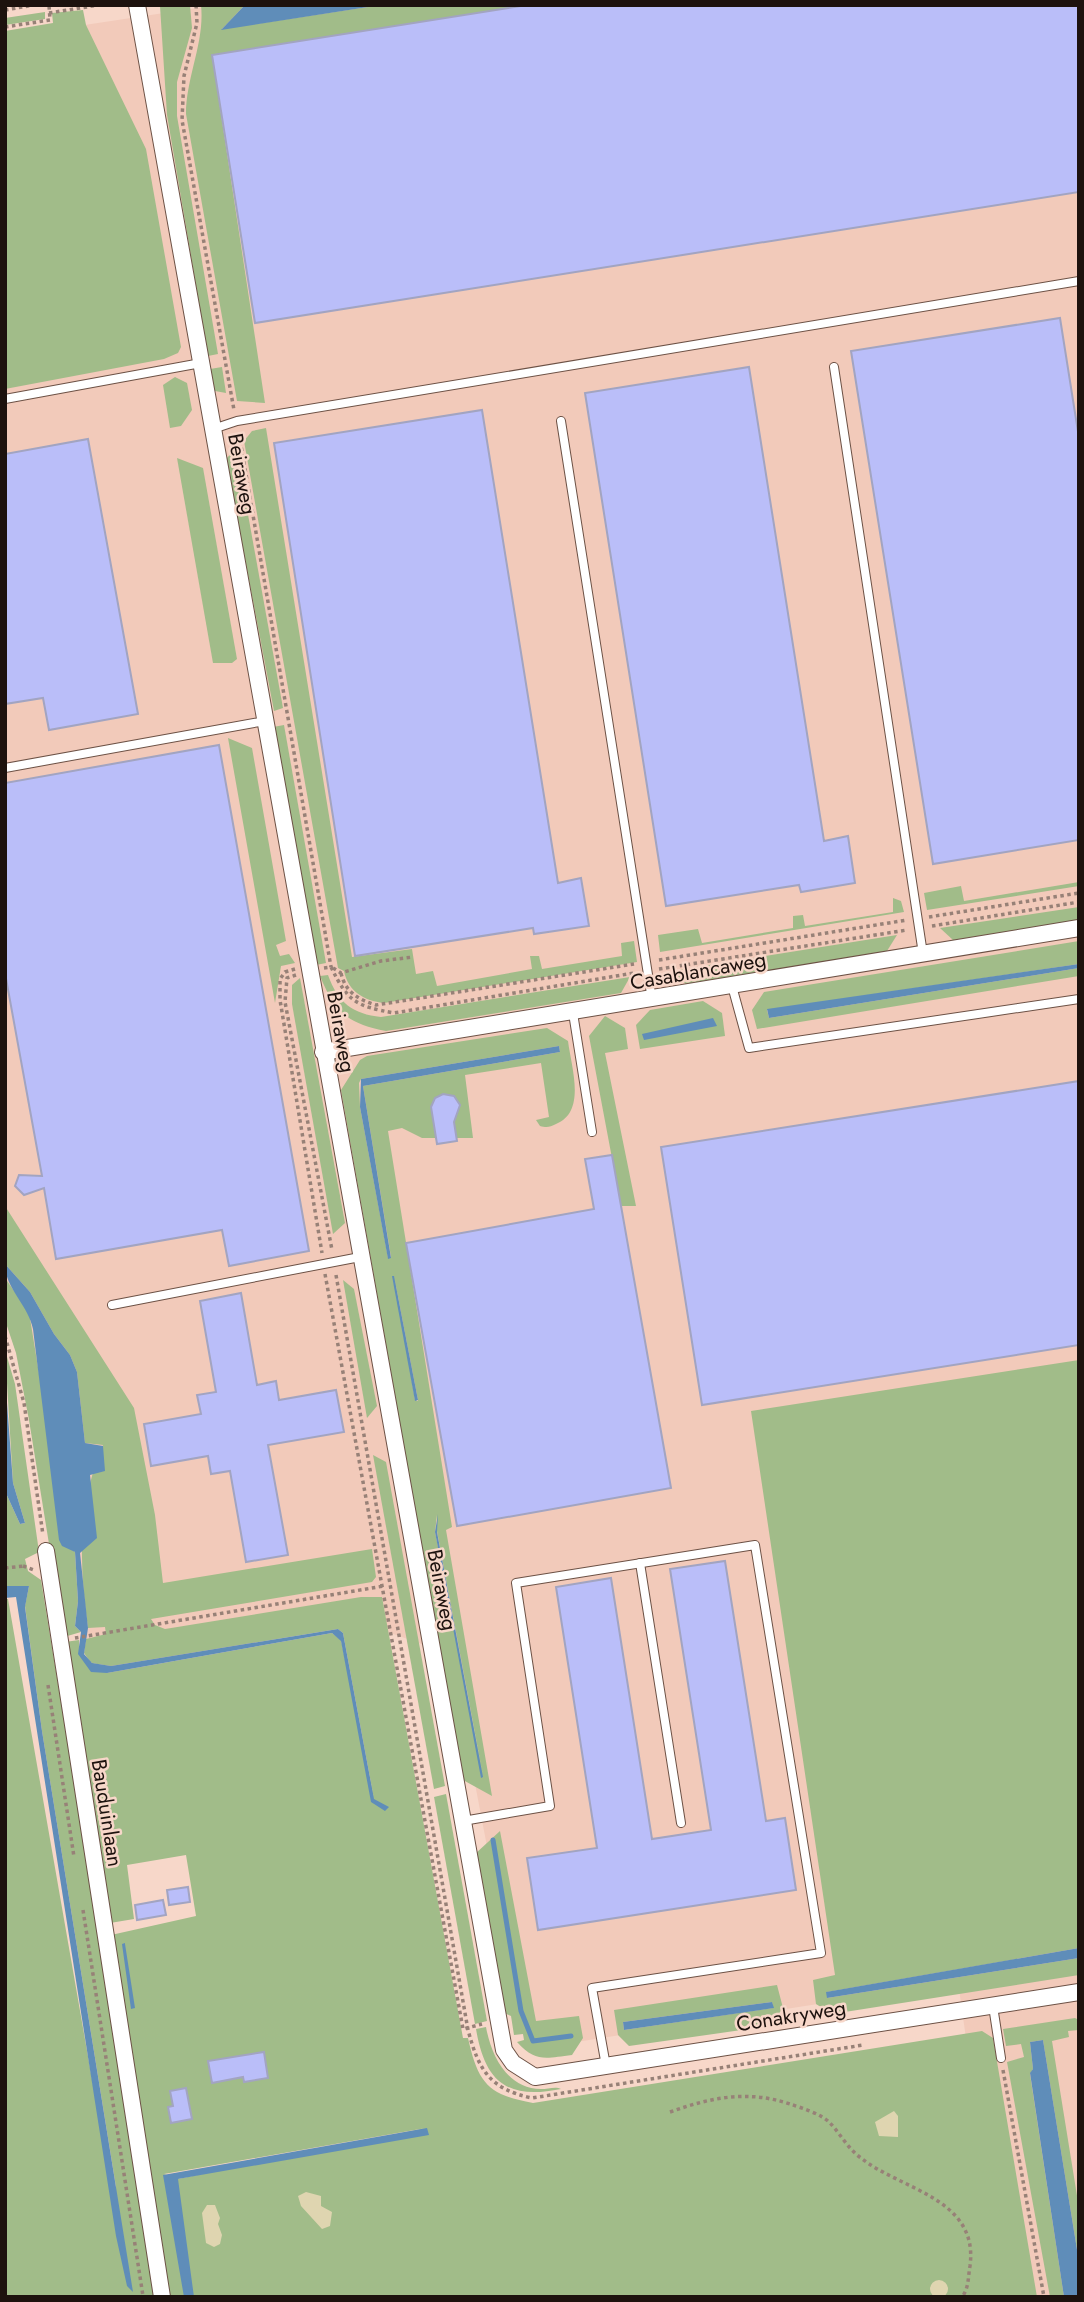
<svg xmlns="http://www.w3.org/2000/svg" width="1084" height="2302" viewBox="0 0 1084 2302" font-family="Jost,sans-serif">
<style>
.built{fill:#f2caba}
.green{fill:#a1bc89;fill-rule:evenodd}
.sand{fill:#dfd5b0}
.water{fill:#5f8db9}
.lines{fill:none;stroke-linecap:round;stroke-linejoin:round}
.stream{stroke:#5f8db9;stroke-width:5}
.building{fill:#babef9;stroke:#a2a4c1;stroke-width:2}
.lane-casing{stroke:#6c5145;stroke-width:10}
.street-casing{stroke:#6c5145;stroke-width:18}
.path{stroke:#978177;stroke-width:3.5;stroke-dasharray:3.5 3.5;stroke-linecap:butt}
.lane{stroke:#fff;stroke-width:8}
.street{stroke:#fff;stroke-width:16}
.labels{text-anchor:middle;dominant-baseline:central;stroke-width:5;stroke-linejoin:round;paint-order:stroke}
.street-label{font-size:21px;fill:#1d120e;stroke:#f7d7c9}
</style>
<rect width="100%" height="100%" fill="#f7d7c9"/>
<!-- built -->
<polygon class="built" points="217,5 1079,5 1079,2297 1003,2297 958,1982 538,2048 523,2034 452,1664 430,1647 357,1621 88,1678 68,1467 5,1300 5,37"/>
<!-- green -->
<g class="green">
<polygon points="190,5 192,28 177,82 177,116 218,354 208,356 167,115 160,6"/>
<path d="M201 5H252L243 7 222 29 381 5H526L212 55 265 403 237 401 186 114C186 77 205 42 201 5Z"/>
<polygon points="83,10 86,25 146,149 181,347 178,353 164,359 5,389 5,31 53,23 52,13"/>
<polygon points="45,12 45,19 5,25 5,18"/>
<polygon points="222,367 226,393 215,391 210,369"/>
<polygon points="175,377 187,383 192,410 181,426 170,428 163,385"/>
<path d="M266 428 352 957 412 949 416 974 433 971 437 986 532 969 530 956H539L542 969 622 956 621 943 634 941 637 962 384 1003C364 1001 348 991 344 971L338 968 244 441 252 431Z"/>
<polygon points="236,448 283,708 274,711 226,459"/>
<polygon points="177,458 203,468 237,659 232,663 213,663"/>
<polygon points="284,725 326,963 316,965 273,727"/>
<polygon points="228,738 252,748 286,941 276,945 280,956 289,954 295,963 281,966 275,1003"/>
<polygon points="1079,882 1079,886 927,910 924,893 961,886 964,901"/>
<polygon points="893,898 901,901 904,912 660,952 658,935 698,929 702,943 793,928 793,916 803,915 805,926 893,912"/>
<polygon points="1079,907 1079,920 953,940 940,928"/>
<polygon points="897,935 887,951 686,984 672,971"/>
<polygon points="1079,941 1079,964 767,1010 769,1018 1079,968 1079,976 757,1029 752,1010 764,992"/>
<path d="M328 975C338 1003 353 1014 381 1017L630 977 621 993 386 1031C348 1024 335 1012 320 976Z"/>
<polygon points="300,978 345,1223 333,1234 292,1004 292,985"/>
<polygon points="703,1001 722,1013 725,1036 640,1049 636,1025 650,1010"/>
<polygon points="605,1016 625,1028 628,1049 605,1053 636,1206 621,1206 589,1036"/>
<path d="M547 1028 568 1041C571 1066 587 1112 556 1124 550 1127 547 1128 540 1126L536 1120 549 1117 541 1063 465 1075 473 1138H422L402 1128 388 1131 452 1527 446 1530 492 1796 463 1780 341 1090 360 1060 367 1056ZM559 1046 560 1052 363 1086 391 1257 388 1258 360 1107 359 1083 361 1079ZM394 1276 418 1400V1401L415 1400ZM437 1515V1531L483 1776 435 1532Z"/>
<path d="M5 1206 134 1408 155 1515 163 1583 372 1549 376 1577 372 1582 151 1619 155 1625 165 1629 361 1597H382L463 2038H468C478 2083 488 2095 533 2103L982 2031 993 2038 1037 2297H5V1599H8L111 2188 116 2187 42 1731 25 1606 29 1586H5V1491L20 1524 25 1523 13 1483 5 1350 15 1384 39 1552 25 1559 28 1571 41 1580 82 1831 65 1642 79 1640V1654L107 1673 332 1633 341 1640 374 1799 343 1633 338 1629 111 1666 91 1663 84 1653 86 1639 106 1634 105 1627 88 1628C79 1564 77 1506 103 1445L85 1443 77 1372 70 1355 54 1334 30 1292 5 1264ZM186 1855 196 1916 111 1935 110 1923 134 1919 127 1865ZM426 2128 178 2179 164 2174Z"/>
<polygon points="5,1278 29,1312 67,1546 75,1552 78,1601 75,1626 81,1632 64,1637 29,1420 16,1353 5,1320"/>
<polygon points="343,1280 354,1289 377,1406 367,1418"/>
<polygon points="1079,1360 1079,1948 827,1992 827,1998 1079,1958 1079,1975 832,2014 816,2004 813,1980 835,1975 751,1411"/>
<polygon points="373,1455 386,1462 445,1786 434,1789"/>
<polygon points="446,1794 487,2021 475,2024 434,1797"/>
<path d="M500 1831 536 2021 579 2016 583 2038 572 2055C546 2058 536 2063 517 2042L524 2040 523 2034 514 2035 511 2016 504 2013 475 1854Z"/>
<path d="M777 1985 783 2008 770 2026 629 2046 618 2035 614 2010ZM772 2002 773 2008 624 2030 623 2022Z"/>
<polygon points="1075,2018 1079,2020 1079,2030 1068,2031 1069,2037 1052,2041 1079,2208 1079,2262 1043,2040 1030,2042 1033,2069 1030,2074 1064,2297 1050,2297 1007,2062 1024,2057 1021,2044 1006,2046 1003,2029"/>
<path d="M486 2027C491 2055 507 2089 541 2089 548 2089 556 2086 561 2089 507 2100 485 2082 476 2029Z"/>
</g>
<!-- sand -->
<g class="sand">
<polygon points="894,2111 898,2116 898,2137 879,2136 875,2122"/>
<polygon points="306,2192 321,2196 321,2206 332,2212 330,2226 322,2229 301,2206 298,2196"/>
<polygon points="207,2205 215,2205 220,2218 218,2224 222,2235 220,2244 214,2247 206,2243 202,2213"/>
<circle cx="939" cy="2289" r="9"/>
</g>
<!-- water -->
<g class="water">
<polygon points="252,5 381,5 221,30 243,7"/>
<polygon points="1079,964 1079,968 769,1018 767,1009"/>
<polygon points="713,1018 717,1026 644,1040 642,1034"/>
<polygon points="559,1046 560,1052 363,1086 391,1258 388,1259 360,1107 361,1079"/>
<path d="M5 1264 30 1292 54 1334 70 1355 77 1372 85 1443 103 1446 105 1471 90 1475 97 1538 80 1553 88 1628 84 1654 92 1663 111 1666 338 1629 343 1633 374 1799 389 1807 385 1811 371 1802 341 1641 332 1633 107 1673 91 1672 78 1654 81 1632 75 1626 78 1601 75 1552 62 1546 59 1540 33 1329C28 1304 5 1289 5 1264Z"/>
<polygon points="392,1276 394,1276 418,1400 415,1401"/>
<polygon points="5,1376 13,1483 25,1523 20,1524 5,1491"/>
<polygon points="438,1514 437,1532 483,1777 481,1778 435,1532"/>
<polygon points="5,1586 29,1586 25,1607 42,1731 133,2292 127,2286 116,2236 16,1597 5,1598"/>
<polygon points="125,1943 125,1944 135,2008 131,2009 122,1944"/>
<polygon points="1079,1948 1079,1958 827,1998 826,1992"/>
<polygon points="772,2002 774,2008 624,2030 623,2022"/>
<polygon points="1043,2040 1079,2262 1079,2297 1064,2297 1030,2073 1033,2069 1030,2042"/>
<polygon points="427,2128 429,2135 178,2179 194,2297 184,2297 163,2175"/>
</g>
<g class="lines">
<!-- stream -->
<polyline class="stream" points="493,1840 521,2011 533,2041 571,2036"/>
</g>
<!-- building -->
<g class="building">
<polygon points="527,5 1079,5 1079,192 255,323 212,55"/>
<polygon points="1060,318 1079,438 1079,840 933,864 851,351"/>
<polygon points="749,367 824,841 848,836 855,883 801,892 799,885 666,906 585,393"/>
<polygon points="482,410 558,883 581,878 589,926 534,934 533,928 355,956 274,443"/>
<polygon points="88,439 138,714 49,730 43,698 5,704 5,454"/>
<polygon points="219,745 309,1251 229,1266 222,1230 56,1259 44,1188 24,1195 15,1186 19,1175 42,1176 5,973 5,783"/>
<polygon points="1079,1081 1079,1345 702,1405 661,1147"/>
<polygon points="443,1094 454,1096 460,1105 454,1122 457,1141 437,1144 431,1107 435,1098"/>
<polygon points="612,1155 671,1488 457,1526 406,1243 594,1209 585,1159"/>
<polygon points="241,1293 257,1385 276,1381 279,1400 336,1390 344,1432 268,1445 288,1555 246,1562 230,1471 211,1474 208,1456 151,1466 144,1424 201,1414 197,1395 216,1392 200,1301"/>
<polygon points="725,1561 766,1821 785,1818 796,1890 538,1930 527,1858 597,1848 556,1587 611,1578 652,1839 711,1830 670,1569"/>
<polygon points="188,1887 190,1902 169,1905 167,1890"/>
<polygon points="163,1900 166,1915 137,1920 135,1905"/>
<polygon points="264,2052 268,2078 244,2082 243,2077 212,2083 208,2061"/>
<polygon points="186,2088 192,2119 171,2123 168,2107 173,2106 170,2091"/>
</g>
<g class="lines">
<!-- lane casing -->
<g class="lane-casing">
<g id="lane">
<polyline points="834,367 923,954"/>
<polyline points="5,399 201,363"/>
<polyline points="561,421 652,1000"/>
<polyline points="213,429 237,421 1079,281"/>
<polyline points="5,768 265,721"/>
<polyline points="732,986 749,1048 1079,999"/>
<polyline points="573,1013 592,1132"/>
<polyline points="112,1305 360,1257"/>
<polyline points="640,1563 681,1823"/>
<polyline points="463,1821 550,1806 516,1583 755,1545 821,1953 592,1988 606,2066"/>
<polyline points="993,2006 1001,2058"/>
</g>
</g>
<!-- street casing -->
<g class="street-casing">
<g id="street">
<polyline points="137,5 504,2050 513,2063 535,2077 1079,1992"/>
<polyline points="323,1052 1079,928"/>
<polyline points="46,1551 162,2297"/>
</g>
</g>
<!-- path -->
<g class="path">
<polyline points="196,5 197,23 184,76 182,120 234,410"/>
<polyline points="5,10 34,5"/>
<polyline points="49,13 99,5"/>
<polyline points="5,27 50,20 49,5"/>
<polyline points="239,434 331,967"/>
<polyline points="929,917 1079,893"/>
<polyline points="932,926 1079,902"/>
<polyline points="659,960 907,920"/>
<path d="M324 968 331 967C348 1002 356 1006 394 1013L634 973"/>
<polyline points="333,968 341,973 381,961 413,957"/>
<polyline points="295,969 285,972 280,979 280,1000 322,1253"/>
<polyline points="659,969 907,930"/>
<path d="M341 973C345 992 359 1000 376 1005L634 964"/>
<polyline points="296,975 287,978 285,1002 332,1250"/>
<polyline points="325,1274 463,2029 482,2024"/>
<path d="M336 1275 468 2030C479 2071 490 2089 532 2098L863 2045"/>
<polyline points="5,1336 24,1403 43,1535"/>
<polyline points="23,1566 34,1570"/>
<polyline points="5,1568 24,1566"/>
<polyline points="75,1638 384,1586"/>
<polyline points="48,1685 74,1857"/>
<polyline points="83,1910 143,2296"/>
<polyline points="1003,2070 1044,2297"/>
<path d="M670 2112C712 2097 748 2090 790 2104 802 2108 821 2114 829 2122 840 2133 848 2149 861 2158 901 2190 979 2198 970 2266 968 2277 969 2288 962 2297"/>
</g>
<!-- lane -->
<use href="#lane" class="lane"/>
<!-- street -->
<use href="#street" class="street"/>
</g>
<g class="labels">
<!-- street labels -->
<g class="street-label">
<text transform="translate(242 474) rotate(80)">Beiraweg</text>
<text transform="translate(698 971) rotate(-10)">Casablancaweg</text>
<text transform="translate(341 1032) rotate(80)">Beiraweg</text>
<text transform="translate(442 1590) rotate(79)">Beiraweg</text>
<text transform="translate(107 1813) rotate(81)">Bauduinlaan</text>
<text transform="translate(791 2016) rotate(-9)">Conakryweg</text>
</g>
</g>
<!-- border -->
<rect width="1084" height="2302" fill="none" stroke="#1d120e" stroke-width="14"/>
</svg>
